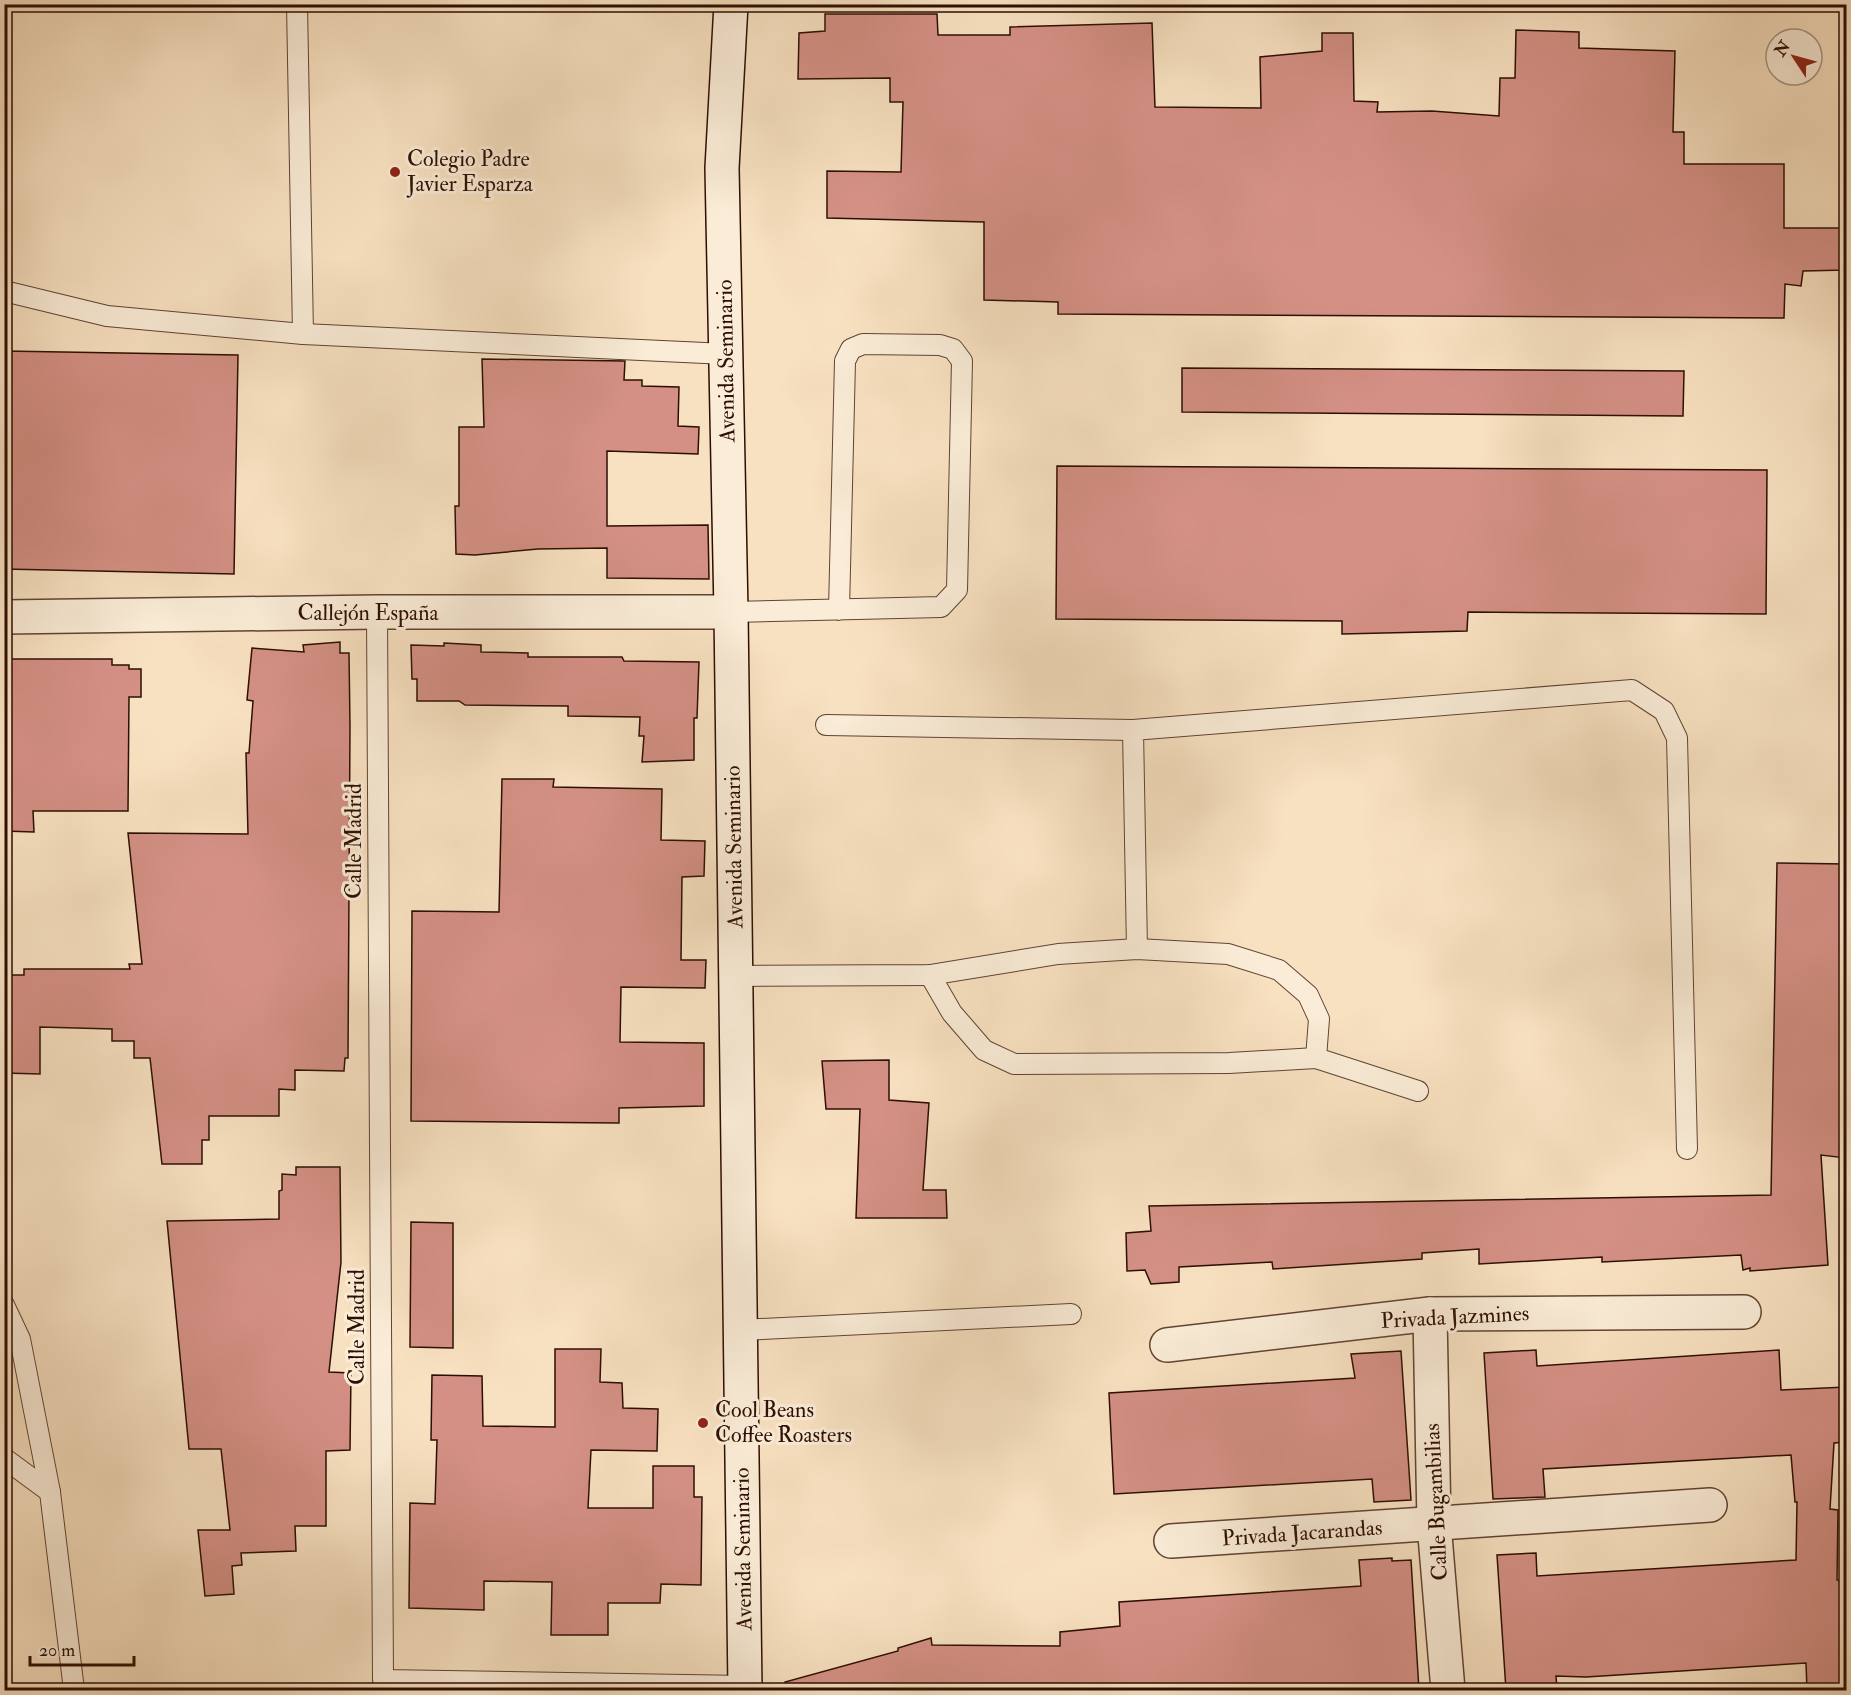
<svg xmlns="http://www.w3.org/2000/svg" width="1851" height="1695" viewBox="0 0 1851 1695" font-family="'IM FELL Double Pica',serif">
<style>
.building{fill:#d49085;stroke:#2d0e03;stroke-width:1.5}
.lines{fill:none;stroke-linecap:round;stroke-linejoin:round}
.lane-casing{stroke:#604332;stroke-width:22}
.street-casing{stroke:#604332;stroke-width:36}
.secondary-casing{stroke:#2d0e03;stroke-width:36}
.path{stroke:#2d0e03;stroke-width:4;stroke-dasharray:4.5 3;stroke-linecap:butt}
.lane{stroke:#faecd7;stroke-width:20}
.street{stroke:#faecd7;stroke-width:33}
.secondary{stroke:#faecd7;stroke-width:33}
.poi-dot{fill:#8f2418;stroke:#faecd7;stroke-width:2}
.labels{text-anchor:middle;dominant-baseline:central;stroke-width:6;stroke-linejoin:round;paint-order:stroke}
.poi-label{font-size:22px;fill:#2d0e03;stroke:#faecd7;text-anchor:start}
.street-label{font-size:22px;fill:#2d0e03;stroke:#faecd7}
</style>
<rect width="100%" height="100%" fill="#f8e1c1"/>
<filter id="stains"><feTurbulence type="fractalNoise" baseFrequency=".00333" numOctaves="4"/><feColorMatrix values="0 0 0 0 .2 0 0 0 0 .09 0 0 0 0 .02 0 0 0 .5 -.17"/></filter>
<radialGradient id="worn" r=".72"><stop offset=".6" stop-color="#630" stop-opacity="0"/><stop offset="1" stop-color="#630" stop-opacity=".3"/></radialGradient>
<!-- building -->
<g class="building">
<polygon points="825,14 937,14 938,35 1010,35 1010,27 1152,23 1155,107 1261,108 1260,57 1322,51 1322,33 1353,33 1354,101 1378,102 1377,112 1432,111 1499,116 1500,78 1515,78 1516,30 1579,32 1579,48 1675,51 1673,132 1684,132 1684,164 1784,164 1784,228 1846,228 1846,270 1803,271 1801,286 1785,284 1784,318 1058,314 1058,302 984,300 984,222 827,218 827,171 901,172 903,102 890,102 890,78 798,79 799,33 825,31"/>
<polygon points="4,351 238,355 234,574 4,569"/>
<polygon points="482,359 625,361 624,380 642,380 642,386 679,387 678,426 699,427 698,454 607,451 607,526 708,525 709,579 607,578 607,548 538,549 475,555 456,554 455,506 459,506 459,427 484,427"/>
<polygon points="1182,368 1684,371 1683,416 1182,412"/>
<polygon points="1057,466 1767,470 1766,614 1468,612 1467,631 1342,634 1342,621 1056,619"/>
<polygon points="340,642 340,653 349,653 350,726 348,1058 345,1058 344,1071 295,1070 295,1090 279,1089 279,1116 209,1116 209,1140 202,1140 202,1164 162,1164 150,1058 134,1058 134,1041 112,1041 112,1029 40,1027 40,1074 4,1073 4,975 24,975 24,969 130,969 129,964 142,964 128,833 248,834 246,753 249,753 253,701 247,700 252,648 304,652 303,645"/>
<polygon points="444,643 481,645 481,652 528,653 528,657 622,657 624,661 699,662 697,718 694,718 694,760 642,762 644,736 639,736 640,717 568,716 568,706 465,705 459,701 417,701 417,679 412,679 411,645 444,646"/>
<polygon points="4,659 112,659 112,665 129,665 129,669 141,669 141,697 129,697 128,811 33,811 34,832 4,831"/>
<polygon points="502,779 554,779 553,787 662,789 661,840 705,841 704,876 682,877 681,960 706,960 705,988 621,987 620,1042 704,1043 704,1106 619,1108 619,1123 411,1121 412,911 499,912"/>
<polygon points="1777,863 1846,864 1846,1158 1821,1155 1828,1265 1750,1271 1750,1268 1743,1270 1741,1255 1602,1262 1602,1257 1479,1264 1479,1249 1422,1253 1422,1259 1273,1269 1272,1262 1179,1267 1179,1282 1151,1284 1145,1270 1127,1271 1126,1233 1151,1231 1149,1206 1771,1195"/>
<polygon points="889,1060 889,1100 929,1103 923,1190 946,1190 947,1218 856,1218 860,1109 826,1109 822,1061"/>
<polygon points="296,1167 340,1167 341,1262 329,1372 351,1373 350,1450 326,1451 326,1526 295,1526 296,1551 241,1553 242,1565 232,1566 234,1594 205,1596 198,1530 230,1530 221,1449 189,1449 167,1221 279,1219 279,1191 282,1190 282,1174 296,1175"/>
<polygon points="411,1222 453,1223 453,1348 410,1347"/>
<polygon points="555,1349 601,1349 600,1382 622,1383 623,1408 658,1409 657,1451 591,1450 588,1508 653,1508 653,1466 694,1466 694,1497 702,1497 701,1585 661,1584 660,1603 608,1603 608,1635 551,1635 552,1582 484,1581 484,1610 409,1608 410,1503 435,1504 437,1440 431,1440 432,1375 482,1376 483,1426 555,1427"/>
<polygon points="1536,1350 1537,1366 1779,1350 1781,1390 1846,1387 1846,1442 1834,1443 1830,1509 1838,1510 1837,1580 1845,1580 1846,1690 1807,1690 1806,1663 1586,1677 1556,1676 1557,1690 1506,1690 1497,1555 1536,1553 1537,1576 1796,1560 1797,1502 1795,1502 1791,1455 1543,1469 1545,1497 1493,1499 1484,1353"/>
<polygon points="1401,1351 1411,1500 1374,1502 1372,1479 1114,1494 1109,1393 1355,1378 1351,1354"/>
<polygon points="1392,1558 1392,1561 1411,1560 1419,1690 786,1690 785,1682 898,1651 898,1648 931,1638 932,1645 1060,1646 1060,1632 1120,1626 1119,1602 1361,1586 1359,1560"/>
</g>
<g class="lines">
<!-- lane casing -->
<g class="lane-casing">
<g id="lane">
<polyline points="297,4 303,334"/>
<polyline points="4,291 107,316 303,334 726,354"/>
<polyline points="377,612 383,1680 745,1686"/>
<polyline points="731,612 941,607 957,590 962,361 953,349 940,345 863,344 851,349 845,361 839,610"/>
<polyline points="826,725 1133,730"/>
<polyline points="1137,949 1133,730 1632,690 1664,711 1677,738 1687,1149"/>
<polyline points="930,975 952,1013 984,1050 1014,1064 1229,1063 1316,1058 1418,1091"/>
<polyline points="736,976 930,975 1058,954 1137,949 1228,954 1279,970 1308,995 1319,1019 1316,1058"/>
<polyline points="4,1305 20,1339 50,1492 74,1690"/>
<polyline points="741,1330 1071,1314"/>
<polyline points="4,1458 50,1492"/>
</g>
</g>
<!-- street casing -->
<g class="street-casing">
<g id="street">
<polyline points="4,617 377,612 731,612"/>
<polyline points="1430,1314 1434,1524 1448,1690"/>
<polyline points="1167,1345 1430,1314 1744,1312"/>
<polyline points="1171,1541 1710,1505"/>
</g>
</g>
<!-- secondary casing -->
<g class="secondary-casing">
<polyline id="secondary" points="731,4 722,168 731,612 745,1690"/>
</g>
<!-- path -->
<polyline class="path" points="347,1690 358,1687"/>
<!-- lane -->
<use href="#lane" class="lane"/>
<!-- street -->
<use href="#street" class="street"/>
<!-- secondary -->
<use href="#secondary" class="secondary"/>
</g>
<!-- markers -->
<g class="poi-dot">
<circle cx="395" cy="172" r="6"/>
<circle cx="703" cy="1423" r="6"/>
</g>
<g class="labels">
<!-- poi labels -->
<g class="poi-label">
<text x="407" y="159">Colegio Padre<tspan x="407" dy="25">Javier Esparza</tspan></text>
<text x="715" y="1410">Cool Beans<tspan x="715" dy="25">Coffee Roasters</tspan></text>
</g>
<!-- street labels -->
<g class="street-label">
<text transform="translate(726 361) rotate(-91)">Avenida Seminario</text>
<text x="368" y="613">Callejón España</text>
<text transform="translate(354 841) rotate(-90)">Calle Madrid</text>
<text transform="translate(734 847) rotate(-91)">Avenida Seminario</text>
<text transform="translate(1455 1317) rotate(-3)">Privada Jazmines</text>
<text transform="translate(357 1327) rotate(-90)">Calle Madrid</text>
<text transform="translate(1436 1502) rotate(-93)">Calle Bugambilias</text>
<text transform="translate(1302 1533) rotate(-4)">Privada Jacarandas</text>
<text transform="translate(743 1549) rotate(-91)">Avenida Seminario</text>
</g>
</g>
<!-- margin -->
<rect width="1851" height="1695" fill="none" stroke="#f8e1c1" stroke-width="24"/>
<rect x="6" y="6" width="1839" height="1683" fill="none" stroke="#2d0e03" stroke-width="3"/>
<rect x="12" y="12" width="1827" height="1671" fill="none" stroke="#2d0e03" stroke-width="1.5"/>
<!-- north arrow -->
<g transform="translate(1794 57) rotate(306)"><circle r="28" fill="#faecd7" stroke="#a89382" stroke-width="1.5"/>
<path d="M0-4.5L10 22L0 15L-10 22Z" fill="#8f2418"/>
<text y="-9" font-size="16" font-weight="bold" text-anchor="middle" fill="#2d0e03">N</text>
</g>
<!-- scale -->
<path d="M30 1656v9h104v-9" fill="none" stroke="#2d0e03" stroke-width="3"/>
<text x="39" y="1656" font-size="18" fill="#2d0e03" stroke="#faecd7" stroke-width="4.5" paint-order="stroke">20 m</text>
<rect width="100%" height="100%" filter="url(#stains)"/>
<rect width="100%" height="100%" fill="url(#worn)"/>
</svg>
